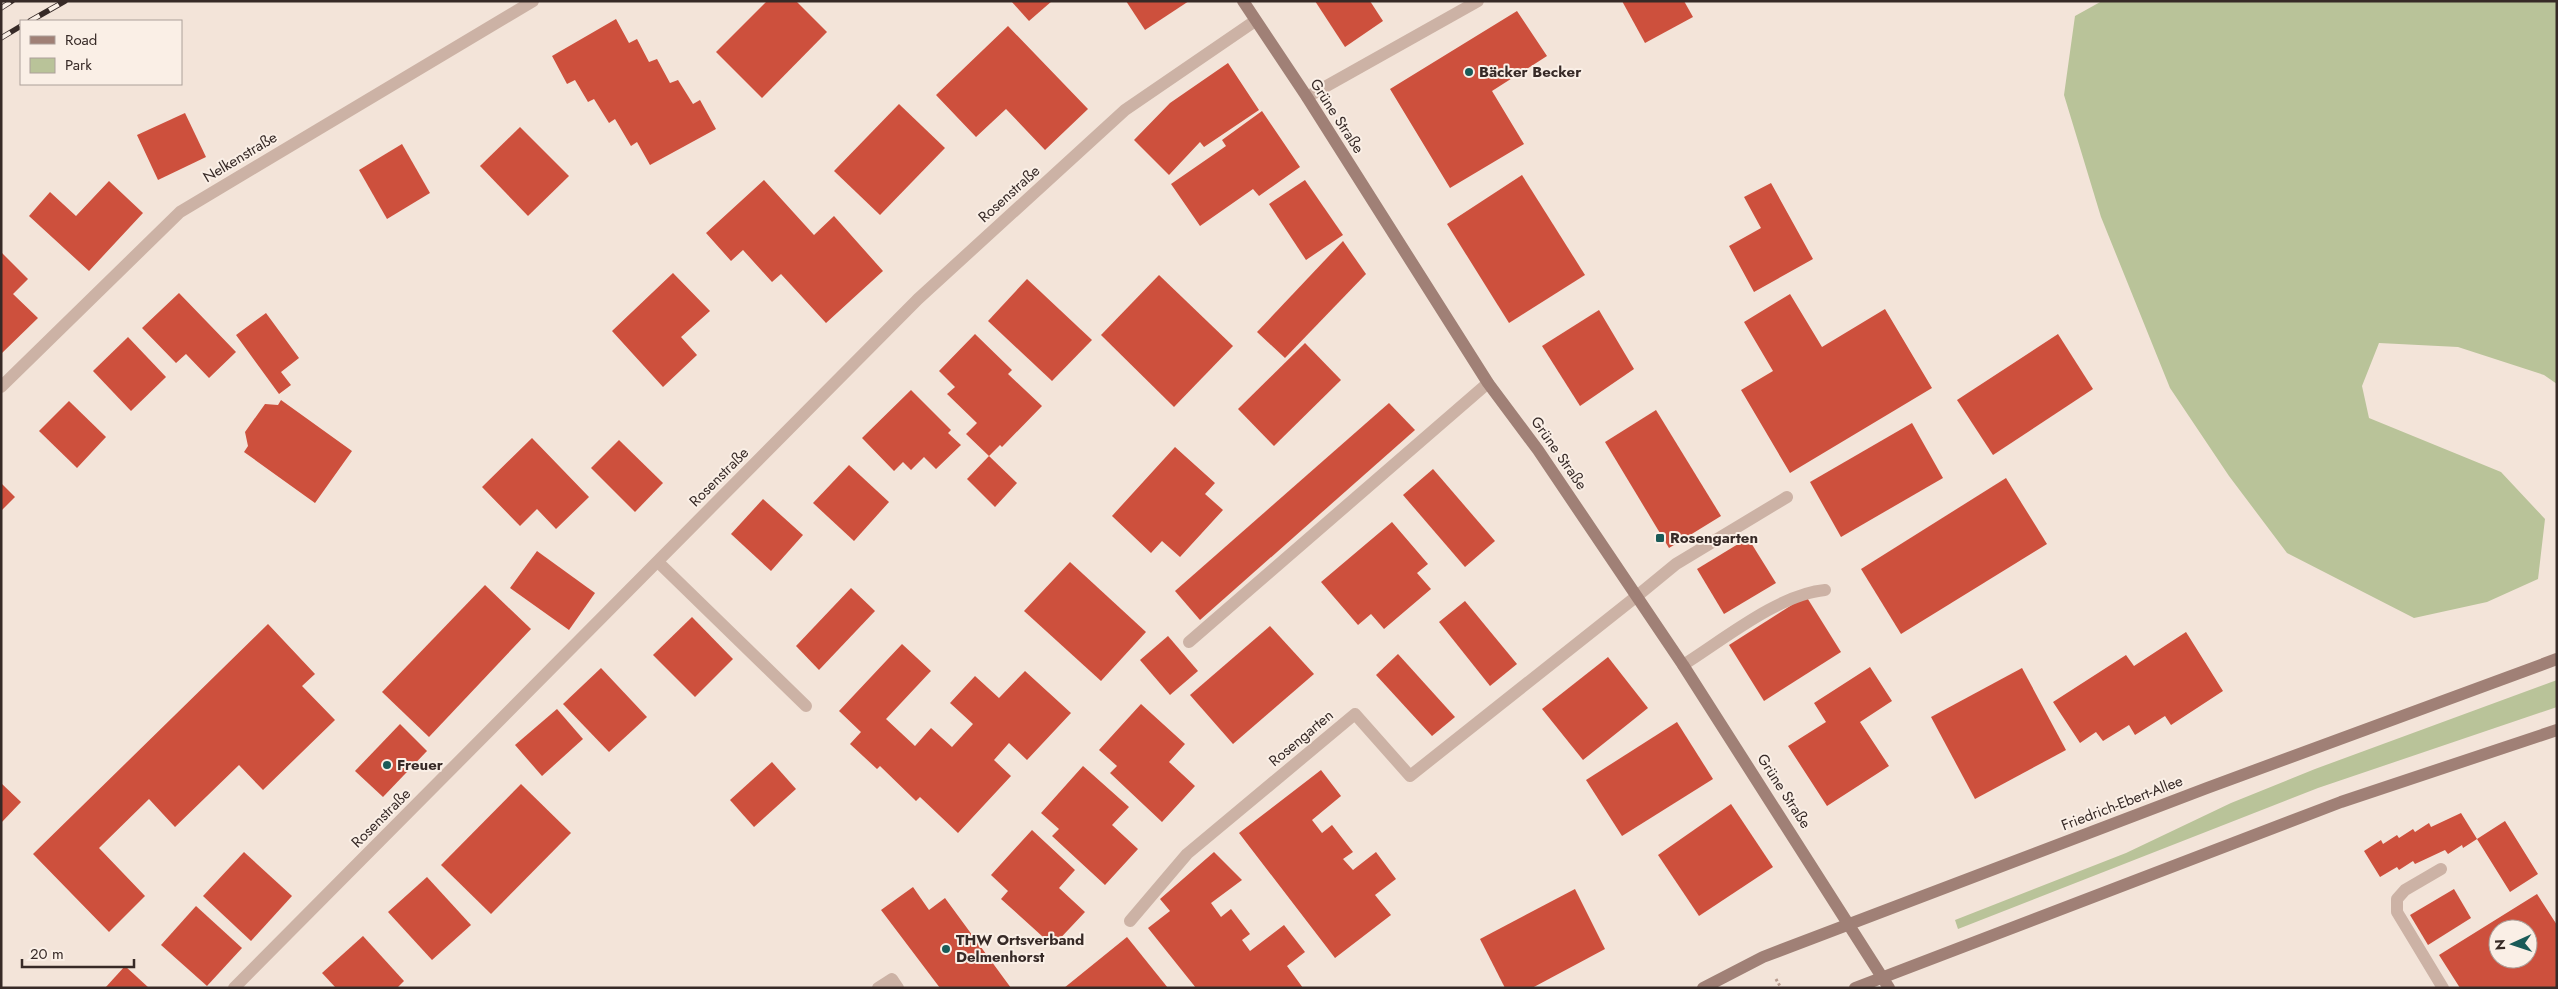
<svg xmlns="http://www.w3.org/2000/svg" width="2558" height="989" viewBox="0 0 2558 989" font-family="Jost,sans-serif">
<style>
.green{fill:#b9c399}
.building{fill:#cd503d;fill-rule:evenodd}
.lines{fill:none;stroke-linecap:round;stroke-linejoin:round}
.path{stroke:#b89c8f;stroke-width:3;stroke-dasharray:2.5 2.5;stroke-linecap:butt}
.service{stroke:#ccb2a5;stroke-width:12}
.minor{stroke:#ccb2a5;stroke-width:12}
.secondary{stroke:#a08076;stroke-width:12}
.rail-casing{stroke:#372a27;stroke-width:5.5}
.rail{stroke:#faefe6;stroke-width:4;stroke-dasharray:11;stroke-linecap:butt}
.poi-dot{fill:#1a5b58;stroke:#faefe6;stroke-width:2}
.labels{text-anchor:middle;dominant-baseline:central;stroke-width:4;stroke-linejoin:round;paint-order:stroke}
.poi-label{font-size:15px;font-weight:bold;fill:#372a27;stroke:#faefe6;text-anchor:start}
.street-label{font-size:15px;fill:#372a27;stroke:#faefe6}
</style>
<rect width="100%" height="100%" fill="#f3e4d9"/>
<!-- green -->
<g class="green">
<polygon points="2102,1 2557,1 2557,384 2544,375 2458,347 2379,343 2362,386 2369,418 2501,472 2545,519 2538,579 2487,602 2414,618 2287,553 2229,476 2170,388 2101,217 2064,95 2075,16"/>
<polygon points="2557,680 2557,707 2318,788 1958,929 1955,920 2126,853 2231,803 2315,769"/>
</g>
<!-- building -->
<g class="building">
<polygon points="767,1 796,1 827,32 762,98 716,52"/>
<polygon points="1011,1 1052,1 1029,21"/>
<polygon points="1126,1 1189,1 1145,30"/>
<polygon points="1315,1 1370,1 1383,21 1345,47"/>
<polygon points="1622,1 1684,1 1693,17 1645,43"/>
<polygon points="1517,11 1547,56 1492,91 1524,144 1450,188 1390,89"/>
<polygon points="616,19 629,43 637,39 649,62 657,59 670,83 678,80 693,104 700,100 716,129 650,165 637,142 631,146 615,119 609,123 594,99 588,102 575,80 567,84 552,56"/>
<polygon points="1008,26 1088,109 1045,150 1006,109 976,137 936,95"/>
<polygon points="1228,63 1259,110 1204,147 1200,142 1169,175 1134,140 1170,103"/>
<polygon points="899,104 945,148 880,215 834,171"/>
<polygon points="1262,111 1300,167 1259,196 1253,189 1200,226 1171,184 1226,146 1222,140"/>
<polygon points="185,113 206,157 158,180 137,135"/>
<polygon points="520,127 569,176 528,216 480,166"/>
<polygon points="402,144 430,193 387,219 359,170"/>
<polygon points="1522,175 1585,275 1509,323 1447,224"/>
<polygon points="764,180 814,235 834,216 883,271 826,323 781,274 772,282 743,250 731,261 706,233"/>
<polygon points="1305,180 1343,235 1306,260 1269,204"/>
<polygon points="109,181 143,213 89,271 29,216 50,192 76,216"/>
<polygon points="1771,183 1813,259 1754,292 1729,246 1761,228 1744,197"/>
<polygon points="1343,241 1366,274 1285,358 1257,332"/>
<polygon points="1,252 28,279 13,294 38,318 1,354"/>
<polygon points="673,273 710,311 681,337 697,355 663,387 612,331"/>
<polygon points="1159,275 1233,346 1174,407 1101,335"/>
<polygon points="1027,279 1092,340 1052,381 988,321"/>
<polygon points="179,293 236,352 209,378 186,354 176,363 142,328"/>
<polygon points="1790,294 1822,347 1885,309 1932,388 1790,473 1741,390 1773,371 1744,322"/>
<polygon points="1599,310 1634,369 1580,406 1542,346"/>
<polygon points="266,313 299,358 281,372 291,385 279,394 236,335"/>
<polygon points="975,334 1012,370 1008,374 1042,406 1002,447 1000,445 989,456 966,434 977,423 947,394 955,387 939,371"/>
<polygon points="2058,334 2093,389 1993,455 1957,400"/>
<polygon points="128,337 166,377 131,411 93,371"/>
<polygon points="1305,343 1341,380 1274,446 1238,409"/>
<polygon points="911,390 951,430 948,433 961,445 936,469 924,457 911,470 903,462 894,471 862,438"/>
<polygon points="281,400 352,451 315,503 244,452 248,446 245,432 265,404 278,405"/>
<polygon points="69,401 106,437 77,468 39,431"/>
<polygon points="1389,403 1415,430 1200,620 1175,591"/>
<polygon points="1656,410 1721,516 1669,548 1605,442"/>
<polygon points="1912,423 1943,478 1841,537 1810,482"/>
<polygon points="532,438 589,497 556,529 537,509 520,526 482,487"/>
<polygon points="619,440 663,483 635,512 591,468"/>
<polygon points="1175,447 1215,483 1205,494 1223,510 1180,557 1162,541 1151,553 1112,516"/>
<polygon points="989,456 1017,483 995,507 967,479"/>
<polygon points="849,465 889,502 854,541 813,503"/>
<polygon points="1433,469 1495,541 1465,567 1403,495"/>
<polygon points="2006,478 2047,544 1901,634 1861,569"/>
<polygon points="1,483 15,497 1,511"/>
<polygon points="763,499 803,535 771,571 731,534"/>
<polygon points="1392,522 1428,564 1417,573 1431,589 1384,629 1371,614 1358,625 1321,582"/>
<polygon points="1748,538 1776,583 1724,614 1697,569"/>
<polygon points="537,551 595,593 569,630 510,588"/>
<polygon points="1070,562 1146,632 1101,681 1024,611"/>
<polygon points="485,585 531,629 429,737 382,692"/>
<polygon points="851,588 875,611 819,670 796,646"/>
<polygon points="1806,596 1841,652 1764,701 1729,645"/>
<polygon points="1465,601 1517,664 1490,686 1439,622"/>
<polygon points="692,617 733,659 695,697 653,655"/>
<polygon points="268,624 315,674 302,686 335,720 263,790 239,765 175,827 149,799 99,848 145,896 109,932 33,854"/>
<polygon points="1270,626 1314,674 1233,744 1190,695"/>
<polygon points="2186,632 2223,691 2171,725 2165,716 2135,735 2129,725 2103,741 2096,732 2080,743 2053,702 2126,655 2134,666"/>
<polygon points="1168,636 1198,671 1170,695 1140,660"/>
<polygon points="902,644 931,671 886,719 915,746 931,728 952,747 973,724 950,703 975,676 999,698 1025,671 1071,713 1027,760 1009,743 994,760 1011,776 958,833 920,797 916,801 880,766 877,769 850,744 861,732 839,711"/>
<polygon points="1398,654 1455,717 1432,736 1376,675"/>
<polygon points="1608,657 1648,708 1583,760 1542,709"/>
<polygon points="1870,667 1892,701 1860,722 1889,766 1827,806 1788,746 1826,722 1814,703"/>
<polygon points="601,668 647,717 609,752 563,704"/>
<polygon points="2022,668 2066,750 1975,799 1931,717"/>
<polygon points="1141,704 1185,744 1169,762 1195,786 1162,822 1110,773 1117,766 1099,750"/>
<polygon points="557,709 583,739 542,776 515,745"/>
<polygon points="1677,722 1713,779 1622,836 1586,780"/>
<polygon points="400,724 427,751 383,797 355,771"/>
<polygon points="772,762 796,789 754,827 730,800"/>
<polygon points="1083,766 1129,807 1112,825 1138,849 1105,885 1052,836 1059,829 1041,813"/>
<polygon points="1321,770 1341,796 1312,820 1322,833 1332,825 1353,852 1343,859 1353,870 1376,852 1396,879 1375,895 1391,915 1335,958 1239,833"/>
<polygon points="1,783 21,802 1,823"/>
<polygon points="521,784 571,833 491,914 441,865"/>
<polygon points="1731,804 1773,867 1699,916 1658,855"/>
<polygon points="2461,813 2477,839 2505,821 2538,874 2510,892 2477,839 2463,848 2462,845 2448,854 2445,850 2415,864 2413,861 2399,870 2397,867 2380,877 2364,851 2381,840 2383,844 2397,835 2399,838 2413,829 2415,832 2429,823 2431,827"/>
<polygon points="1032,830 1075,870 1059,888 1085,912 1053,946 1001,899 1008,891 991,875"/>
<polygon points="244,852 292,896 251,941 203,896"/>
<polygon points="1214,852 1242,880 1211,903 1221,917 1231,909 1250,934 1242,940 1250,951 1284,925 1305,952 1287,966 1303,988 1196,988 1148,928 1170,911 1160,899"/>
<polygon points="427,877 471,925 432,960 388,912"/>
<polygon points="913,887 929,910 945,898 1011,988 940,988 881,910"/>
<polygon points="1575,889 1605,949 1532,988 1505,988 1480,939"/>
<polygon points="2454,889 2471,918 2428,945 2410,915"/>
<path d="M2537 894 2557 925V988H2460L2439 955ZM2498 929H2528V959H2498Z"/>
<polygon points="196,906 242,948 207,986 161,945"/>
<polygon points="363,936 404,981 397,988 336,988 322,973"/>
<polygon points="1127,937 1168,988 1064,988"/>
<polygon points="125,966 149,988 105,988"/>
</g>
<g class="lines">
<!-- path -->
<polyline class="path" points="1776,979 1781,988"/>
<!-- service -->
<g class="service">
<polyline points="658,562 806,706"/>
<polyline points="1637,596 1676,564 1787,497"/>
<polyline points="1189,642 1488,383"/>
<path d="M1683 665C1723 640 1779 594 1825 590"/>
<polyline points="2441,869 2405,890 2397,899 2397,912 2443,988"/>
<polyline points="878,988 892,979 898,988"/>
</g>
<!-- minor -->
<g class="minor">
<polyline points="1307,97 1478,1"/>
<polyline points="1,387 180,212 533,1"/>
<polyline points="1130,921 1187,854 1355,714 1410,776 1637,596"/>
<polyline points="234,988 918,299 1125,110 1255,21"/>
</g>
<!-- secondary -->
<g class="secondary">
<polyline points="1243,1 1307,97 1488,383 1538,450 1683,665 1889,988"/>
<polyline points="1703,988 1763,957 2207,788 2557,659"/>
<polyline points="1855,988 2341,802 2557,730"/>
</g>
<!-- rail casing -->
<g class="rail-casing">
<g id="rail">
<polyline points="1,8 12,1"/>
<polyline points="30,21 65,1"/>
<polyline points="1,38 21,26"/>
</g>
</g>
<!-- rail -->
<use href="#rail" class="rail"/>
</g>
<!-- markers -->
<g class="poi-dot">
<circle cx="1469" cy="72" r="5"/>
<rect x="1655" y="533" width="10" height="10" rx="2.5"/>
<circle cx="387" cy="765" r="5"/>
<circle cx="946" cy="949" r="5"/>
</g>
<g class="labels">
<!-- poi labels -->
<g class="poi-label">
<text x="1479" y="72">Bäcker Becker</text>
<text x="1670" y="538">Rosengarten</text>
<text x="397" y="765">Freuer</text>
<text x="956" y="940">THW Ortsverband<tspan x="956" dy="17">Delmenhorst</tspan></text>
</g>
<!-- street labels -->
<g class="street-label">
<text transform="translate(1337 116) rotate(57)">Grüne Straße</text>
<text transform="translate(240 157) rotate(-31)">Nelkenstraße</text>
<text transform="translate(1009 194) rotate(-42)">Rosenstraße</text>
<text transform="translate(1559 453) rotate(55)">Grüne Straße</text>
<text transform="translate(719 477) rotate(-45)">Rosenstraße</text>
<text transform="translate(1301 738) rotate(-40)">Rosengarten</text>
<text transform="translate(1784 791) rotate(57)">Grüne Straße</text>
<text transform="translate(2122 803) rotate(-21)">Friedrich-Ebert-Allee</text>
<text transform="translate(381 818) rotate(-45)">Rosenstraße</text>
</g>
</g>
<!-- border -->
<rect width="2558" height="989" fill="none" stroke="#372a27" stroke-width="5"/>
<!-- legend -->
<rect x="20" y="20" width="162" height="65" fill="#faefe6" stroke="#aca09a"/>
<rect x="30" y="36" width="25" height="8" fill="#a08076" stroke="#aca09a"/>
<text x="65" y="45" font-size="15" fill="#372a27">Road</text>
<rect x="30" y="58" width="25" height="15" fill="#b9c399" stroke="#aca09a"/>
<text x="65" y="70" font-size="15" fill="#372a27">Park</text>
<!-- north arrow -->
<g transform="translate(2513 944) rotate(267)"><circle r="24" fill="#faefe6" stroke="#aca09a"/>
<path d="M0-4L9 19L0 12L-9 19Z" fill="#1a5b58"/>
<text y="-8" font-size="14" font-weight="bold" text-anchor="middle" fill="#372a27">N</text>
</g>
<!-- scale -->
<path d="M22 959v8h112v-8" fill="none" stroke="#372a27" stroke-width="2.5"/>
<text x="30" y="959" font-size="15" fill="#372a27" stroke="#faefe6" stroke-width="4" paint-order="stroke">20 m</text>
</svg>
